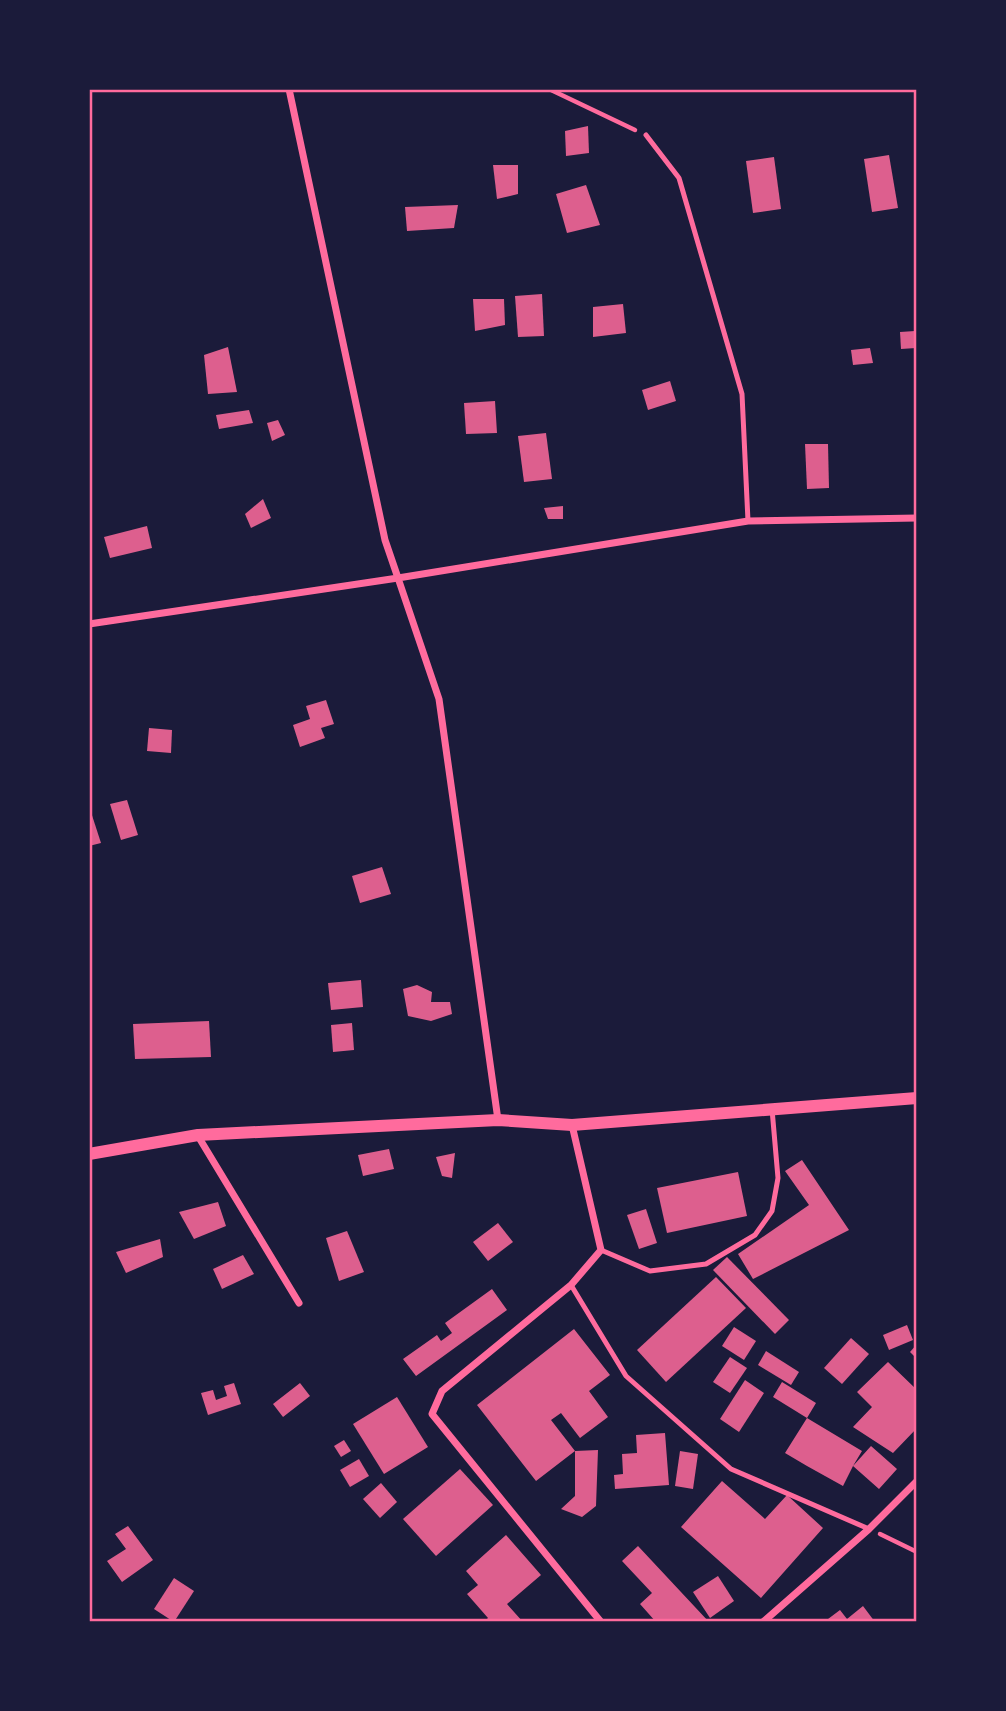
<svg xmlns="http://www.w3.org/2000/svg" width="1006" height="1711" viewBox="0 0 1006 1711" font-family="'Source Serif 4',serif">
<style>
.building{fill:#dd5f8e}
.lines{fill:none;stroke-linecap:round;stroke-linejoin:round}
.path{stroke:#ff6b9d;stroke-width:4.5}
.service{stroke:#ff6b9d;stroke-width:5}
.minor{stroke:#ff6b9d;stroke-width:7}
.tertiary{stroke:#ff6b9d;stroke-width:12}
.neatline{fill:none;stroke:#ff6b9d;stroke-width:2.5}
</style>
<rect width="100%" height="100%" fill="#1b1b3a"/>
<!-- building -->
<g class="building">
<polygon points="588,126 589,153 566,156 565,131"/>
<polygon points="889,155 898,208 872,212 864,159"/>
<polygon points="774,157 781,209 753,213 746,161"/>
<polygon points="493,165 518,165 518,194 497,199"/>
<polygon points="586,185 600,225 567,233 556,194"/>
<polygon points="458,205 454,228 407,231 405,207"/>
<polygon points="542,294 544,336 518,337 515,296"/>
<polygon points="473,299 504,299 505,325 475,331"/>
<polygon points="623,304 626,333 593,337 593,307"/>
<polygon points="915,331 916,348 901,349 900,332"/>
<polygon points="228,347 237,392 208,394 204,355"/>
<polygon points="870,348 873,363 853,365 851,350"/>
<polygon points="670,381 676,401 648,410 642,390"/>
<polygon points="495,401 497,433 466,434 464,403"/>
<polygon points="249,410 253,423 219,429 216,415"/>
<polygon points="278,420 285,435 272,441 267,423"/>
<polygon points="546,433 552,479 524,482 518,436"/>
<polygon points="805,444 828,444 829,488 807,489"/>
<polygon points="263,499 271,518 251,528 245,514"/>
<polygon points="563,506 563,519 548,519 544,508"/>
<polygon points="147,526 152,548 110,558 104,537"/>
<polygon points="326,700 334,724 321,728 325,738 300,747 293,725 310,719 306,706"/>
<polygon points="149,728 172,730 171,753 147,751"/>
<polygon points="127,800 138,835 121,840 110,804"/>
<polygon points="89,806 101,843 89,846"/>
<polygon points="382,867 391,894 360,903 352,876"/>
<polygon points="361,980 363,1007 331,1010 328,983"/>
<polygon points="417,985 432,992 431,1002 450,1002 452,1014 431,1021 408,1016 403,989"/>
<polygon points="209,1021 211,1057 135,1059 133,1024"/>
<polygon points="352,1023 354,1050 333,1052 331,1025"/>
<polygon points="389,1149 394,1169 363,1176 358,1155"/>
<polygon points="455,1153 452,1178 442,1176 436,1157"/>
<polygon points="802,1160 849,1230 753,1279 738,1254 809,1205 785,1171"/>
<polygon points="738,1172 747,1216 667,1233 657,1188"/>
<polygon points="218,1202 226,1226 194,1239 179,1212"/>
<polygon points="646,1209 657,1243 639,1249 627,1215"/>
<polygon points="498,1223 513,1242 488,1261 473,1242"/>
<polygon points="347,1231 364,1272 339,1281 326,1238"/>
<polygon points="160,1239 163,1257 126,1273 116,1252"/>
<polygon points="243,1255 254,1274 222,1289 213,1269"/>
<polygon points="727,1257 789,1320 775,1334 713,1270"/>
<polygon points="716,1277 746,1308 666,1382 637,1350"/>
<polygon points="492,1289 507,1310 416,1376 403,1359 437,1335 441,1341 452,1333 445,1323"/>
<polygon points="907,1325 913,1340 889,1350 883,1335"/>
<polygon points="734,1327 756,1341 744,1360 722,1346"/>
<polygon points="574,1329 610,1375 589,1391 608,1417 580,1438 561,1413 551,1420 575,1451 536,1481 477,1405"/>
<polygon points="851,1338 869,1354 842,1384 824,1368"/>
<polygon points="917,1344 917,1359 910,1352"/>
<polygon points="766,1351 799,1372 791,1385 758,1365"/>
<polygon points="730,1357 747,1368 730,1393 713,1382"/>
<polygon points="888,1362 917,1390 917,1428 893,1453 853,1427 872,1407 857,1392"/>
<polygon points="745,1380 764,1393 739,1432 720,1419"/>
<polygon points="782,1382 816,1403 807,1418 773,1397"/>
<polygon points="234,1383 241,1404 208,1415 201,1393 213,1390 216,1400 227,1396 224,1386"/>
<polygon points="300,1383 310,1396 283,1417 273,1404"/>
<polygon points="397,1397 428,1447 384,1474 353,1424"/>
<polygon points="807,1418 862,1451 853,1466 871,1446 897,1469 879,1489 853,1466 843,1486 807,1466 785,1453"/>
<polygon points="665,1433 669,1485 615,1489 614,1475 623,1474 622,1454 637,1453 636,1435"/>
<polygon points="344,1440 351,1451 341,1457 334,1446"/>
<polygon points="598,1450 596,1506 582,1517 561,1509 575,1496 575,1451"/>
<polygon points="680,1451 698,1454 693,1489 675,1486"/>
<polygon points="359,1459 369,1476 350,1487 340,1470"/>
<polygon points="460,1469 493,1505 436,1556 403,1519"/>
<polygon points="722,1481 765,1519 787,1495 823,1528 761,1598 681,1527"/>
<polygon points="381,1483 397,1502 380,1518 363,1499"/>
<polygon points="128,1526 153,1560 122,1582 107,1561 126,1549 115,1534"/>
<polygon points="506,1535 541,1575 507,1604 523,1622 484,1622 488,1618 467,1594 478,1585 466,1571"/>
<polygon points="638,1546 709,1622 656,1622 640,1604 652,1593 622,1561"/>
<polygon points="718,1576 734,1601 710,1618 693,1592"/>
<polygon points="174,1578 194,1591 174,1622 154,1609"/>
<polygon points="863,1606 875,1622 830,1622 828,1619 840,1610 847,1619"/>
</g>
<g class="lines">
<!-- path -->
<g class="path">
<polyline points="549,89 635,130"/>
<polyline points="880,1534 917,1552"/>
</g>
<!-- service -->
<g class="service">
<polyline points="646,135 679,178 742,394 748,521"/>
<polyline points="601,1250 650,1271 706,1264 755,1235 772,1211 778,1178 772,1109"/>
<polyline points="571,1285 626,1376 731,1469 869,1529"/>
</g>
<!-- minor -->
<g class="minor">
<polyline points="89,624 398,578 385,540 289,89"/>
<polyline points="498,1120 439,699 398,578 748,521 917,518"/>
<polyline points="572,1125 601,1250 571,1285 442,1391 432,1414 601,1622"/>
<polyline points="198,1136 299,1303"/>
<polyline points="763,1622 869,1529 917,1481"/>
</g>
<!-- tertiary -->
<polyline class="tertiary" points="89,1154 198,1135 498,1120 572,1125 917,1098"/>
</g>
<!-- border -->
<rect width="1006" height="1711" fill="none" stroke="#1b1b3a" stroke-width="182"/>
<rect x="91" y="91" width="824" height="1529" class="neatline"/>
</svg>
